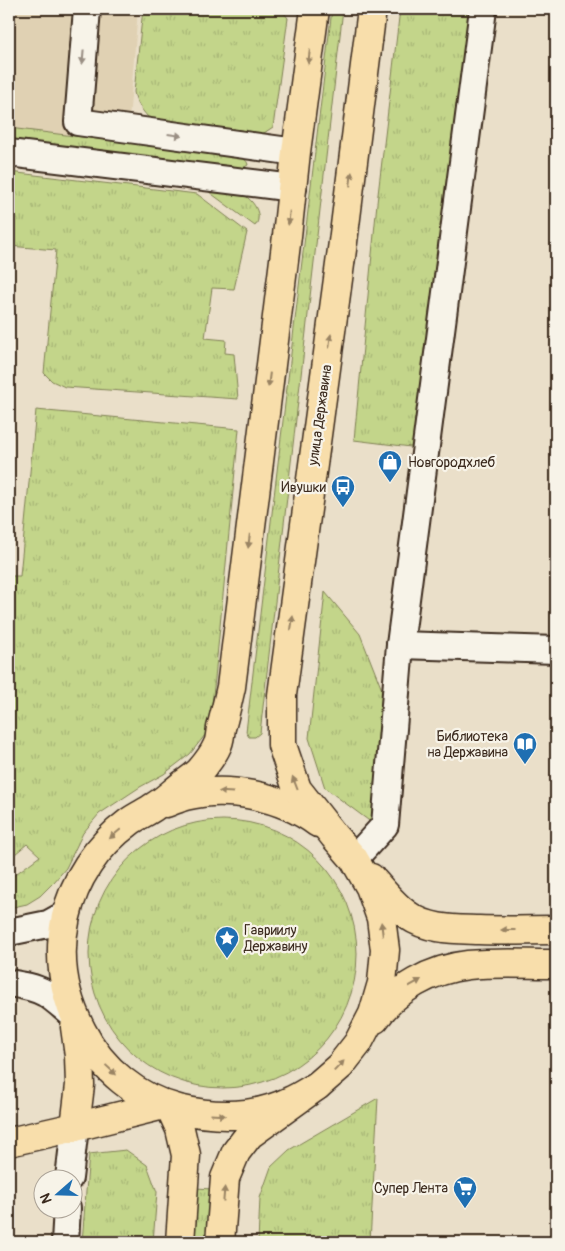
<svg xmlns="http://www.w3.org/2000/svg" width="565" height="1251" viewBox="0 0 565 1251" font-family="Pangolin,sans-serif">
<style>
.built{fill:#e0d1b3}
.grass{fill:url(#grass-tufts);stroke:#7f8054}
.lines{fill:none;stroke-linecap:round;stroke-linejoin:round}
.minor-casing{stroke:#3b2a1e;stroke-width:30}
.major-casing{stroke:#3b2a1e;stroke-width:31}
.minor{stroke:#f7f3e8;stroke-width:26}
.major{stroke:#f8deab;stroke-width:28}
.oneway{fill:#998e83}
.oneway2{fill:#9a8464}
.labels{text-anchor:middle;dominant-baseline:central;stroke-width:4.5;stroke-linejoin:round;paint-order:stroke}
.street-label{font-size:14px;fill:#3b2a1e;stroke:#f7f3e8}
.poi-label{font-size:14px;fill:#3b2a1e;stroke:#f7f3e8;text-anchor:end}
</style>
<defs>
<pattern id="grass-tufts" width="24" height="20" patternUnits="userSpaceOnUse" patternTransform="scale(1.25)"><rect width="24" height="20" fill="#c3d58a"/><path d="M3 7l-1-3M5 7V3M7 7l1-3M15 17l-1-3M17 17v-4M19 17l1-3" fill="none" stroke="#a8b777"/></pattern>
</defs>
<rect width="100%" height="100%" fill="#eadfc9"/>
<filter id="ink" filterUnits="userSpaceOnUse"><feTurbulence type="fractalNoise" baseFrequency=".02" numOctaves="2"/><feDisplacementMap in="SourceGraphic" scale="10" xChannelSelector="R" yChannelSelector="G"/><feConvolveMatrix kernelMatrix="1 2 1 2 8 2 1 2 1" color-interpolation-filters="sRGB"/></filter>
<g filter="url(#ink)">
<!-- built -->
<polygon class="built" points="9,9 138,9 126,158 9,143"/>
<!-- grass -->
<g class="grass">
<path d="M143 9H281L288 18 273 127 264 133 258 135 151 120C143 112 136 103 134 92Z"/>
<polygon points="332,9 343,9 260,733 255,737 249,737 246,732"/>
<polygon points="400,9 472,9 419,448 354,440 377,203"/>
<path d="M9 128 237 156C242 158 247 159 248 165L241 169 9 145Z"/>
<polygon points="9,172 197,194 247,232 234,289 212,288 205,338 226,340 225,353 234,354 238,399 65,387 52,381 44,373 56,250 9,246"/>
<path d="M201 186C213 188 226 189 237 192 250 195 265 214 255 226Z"/>
<polygon points="36,410 239,429 215,678 209,730 190,754 164,774 140,787 99,814 83,833 66,868 54,882 40,896 27,904 9,908 9,879 40,856 27,844 9,859 9,576 20,576"/>
<polygon points="325,592 360,634 386,700 372,823 325,788 309,738"/>
<circle cx="223" cy="954" r="134"/>
<polygon points="378,1098 370,1242 258,1242 260,1198 271,1167 289,1150"/>
<polygon points="126,1150 147,1165 157,1192 153,1242 82,1242 89,1154"/>
<polygon points="196,1188 212,1189 208,1242 192,1242"/>
</g>
<g class="lines">
<!-- minor casing -->
<g class="minor-casing">
<g id="minor">
<polyline points="87,9 78,122 296,152"/>
<polyline points="9,153 293,188"/>
<polyline points="400,645 556,650"/>
<polyline points="354,859 385,825 400,645 483,9"/>
<polyline points="9,932 48,924 66,914"/>
<path d="M9 983C21 985 34 987 45 993 55 999 64 1008 74 1016"/>
<polyline points="69,1178 75,1127"/>
<polyline points="65,1242 67,1208"/>
</g>
</g>
<!-- major casing -->
<g class="major-casing">
<g id="major">
<path d="M315 9 296 152 287 236 231 687C228 700 225 714 221 728 220 733 220 741 217 746 214 753 205 765 200 771 195 776 188 781 182 785 173 792 165 800 155 806 147 812 137 816 129 822 62 872 43 957 82 1031 101 1069 138 1099 179 1109 216 1118 255 1118 290 1101 299 1097 308 1091 317 1086"/>
<path d="M166 803C172 801 178 798 185 796 228 785 282 796 318 823"/>
<path d="M371 878C383 891 394 906 409 916 429 930 456 929 479 930 505 931 531 930 556 930"/>
<path d="M375 1019C395 989 432 969 468 965 497 962 527 964 556 964"/>
<polyline points="170,1107 180,1129 186,1155 180,1242"/>
<polyline points="75,1127 80,1085 79,1056 75,1027"/>
<polyline points="9,1142 75,1127 164,1105"/>
<polyline points="220,1242 225,1178 236,1152 249,1135 317,1086 340,1066 358,1043 373,1014 382,983 385,950 381,918 370,887 354,859 334,836 297,789 282,745 282,695 343,242 372,9"/>
</g>
</g>
<!-- minor -->
<use href="#minor" class="minor"/>
<!-- major -->
<use href="#major" class="major"/>
</g>
<!-- one-way arrows -->
<defs><path id="oneway-solid" d="M-6-.8H1V-3.2L6.5 0L1 3.2V.8H-6Z" transform="scale(1.25)"/></defs>
<g class="oneway">
<use href="#oneway-solid" transform="translate(83 57) rotate(95)"/>
<use href="#oneway-solid" transform="translate(175 135) rotate(8)"/>
</g>
<g class="oneway2">
<use href="#oneway-solid" transform="translate(309 57) rotate(97)"/>
<use href="#oneway-solid" transform="translate(351 179) rotate(-83)"/>
<use href="#oneway-solid" transform="translate(289 218) rotate(96)"/>
<use href="#oneway-solid" transform="translate(330 341) rotate(-82)"/>
<use href="#oneway-solid" transform="translate(269 380) rotate(97)"/>
<use href="#oneway-solid" transform="translate(249 541) rotate(97)"/>
<use href="#oneway-solid" transform="translate(292 623) rotate(-82)"/>
<use href="#oneway-solid" transform="translate(295 783) rotate(-111)"/>
<use href="#oneway-solid" transform="translate(226 792) rotate(-176)"/>
<use href="#oneway-solid" transform="translate(115 834) rotate(140)"/>
<use href="#oneway-solid" transform="translate(382 929) rotate(-97)"/>
<use href="#oneway-solid" transform="translate(508 930) rotate(180)"/>
<use href="#oneway-solid" transform="translate(415 983) rotate(-29)"/>
<use href="#oneway-solid" transform="translate(339 1066) rotate(-46)"/>
<use href="#oneway-solid" transform="translate(111 1070) rotate(43)"/>
<use href="#oneway-solid" transform="translate(218 1115) rotate(3)"/>
<use href="#oneway-solid" transform="translate(224 1194) rotate(-85)"/>
</g>
</g>
<!-- icons -->
<defs>
<g id="shop-pin" transform="scale(1.25)"><path d="M0 17L-7.5 6A9.5 9.5 0 1 1 7.5 6Z" fill="#1f6fb2" stroke="#f7f3e8"/><path d="M-5-2.5h2.3a2.7 3.5 0 0 1 5.4 0H5L5.5 6h-11ZM-1.5-2.5h3a1.5 2.3 0 0 0-3 0Z" fill="#fff"/></g>
<g id="bus-pin" transform="scale(1.25)"><path d="M0 17L-7.5 6A9.5 9.5 0 1 1 7.5 6Z" fill="#1f6fb2" stroke="#f7f3e8"/><path d="M-5-6H5V4H4V6H2V4H-2V6H-4V4H-5ZM-3.5-4V0h7V-4ZM-3.5 1.2v1.5H-2V1.2ZM2 1.2v1.5H3.5V1.2Z" fill="#fff"/></g>
<g id="library-pin" transform="scale(1.25)"><path d="M0 17L-7.5 6A9.5 9.5 0 1 1 7.5 6Z" fill="#1f6fb2" stroke="#f7f3e8"/><path d="M-6-4Q-3-5.5-.7-3.5V5Q-3 3-6 4ZM6-4Q3-5.5 .7-3.5V5Q3 3 6 4Z" fill="#fff"/></g>
<g id="sight-pin" transform="scale(1.25)"><path d="M0 17L-7.5 6A9.5 9.5 0 1 1 7.5 6Z" fill="#1f6fb2" stroke="#f7f3e8"/><path d="M0-6L1.8-2.2L6-1.7L2.9 1.2L3.7 5.4L0 3.3L-3.7 5.4L-2.9 1.2L-6-1.7L-1.8-2.2Z" fill="#fff"/></g>
<g id="supermarket-pin" transform="scale(1.25)"><path d="M0 17L-7.5 6A9.5 9.5 0 1 1 7.5 6Z" fill="#1f6fb2" stroke="#f7f3e8"/><path d="M-6-5.5h2.5l.6 2H6L4.5 2H-2.5L-4.4-4H-6ZM-1.5 3.2a1.3 1.3 0 1 0 .1 0ZM3 3.2a1.3 1.3 0 1 0 .1 0Z" fill="#fff"/></g>
</defs>
<g fill-rule="evenodd">
<use href="#shop-pin" x="390" y="462"/>
<use href="#bus-pin" x="343" y="487"/>
<use href="#library-pin" x="525" y="744"/>
<use href="#sight-pin" x="227" y="938"/>
<use href="#supermarket-pin" x="465" y="1188"/>
</g>
<g class="labels">
<!-- street labels -->
<g class="street-label">
<text transform="translate(320 415) rotate(-82)">улица Державина</text>
</g>
<!-- poi labels -->
<g class="poi-label">
<text x="408" y="462" text-anchor="start">Новгородхлеб</text>
<text x="326" y="487">Ивушки</text>
<text x="508" y="736">Библиотека<tspan x="508" dy="16">на Державина</tspan></text>
<text x="244" y="930" text-anchor="start">Гавриилу<tspan x="244" dy="16">Державину</tspan></text>
<text x="448" y="1188">Супер Лента</text>
</g>
</g>
<!-- margin -->
<rect width="565" height="1251" fill="none" stroke="#f7f3e8" stroke-width="30"/>
<rect x="15" y="15" width="535" height="1221" fill="none" stroke="#3b2a1e" stroke-width="2" filter="url(#ink)"/>
<!-- north arrow -->
<g transform="translate(58 1194) rotate(250)"><circle r="24" fill="#f7f3e8" stroke="#aca397"/>
<path d="M0-4L9 19L0 12L-9 19Z" fill="#1f6fb2"/>
<text y="-8" font-size="14" font-weight="bold" text-anchor="middle" fill="#3b2a1e">N</text>
</g>
</svg>
